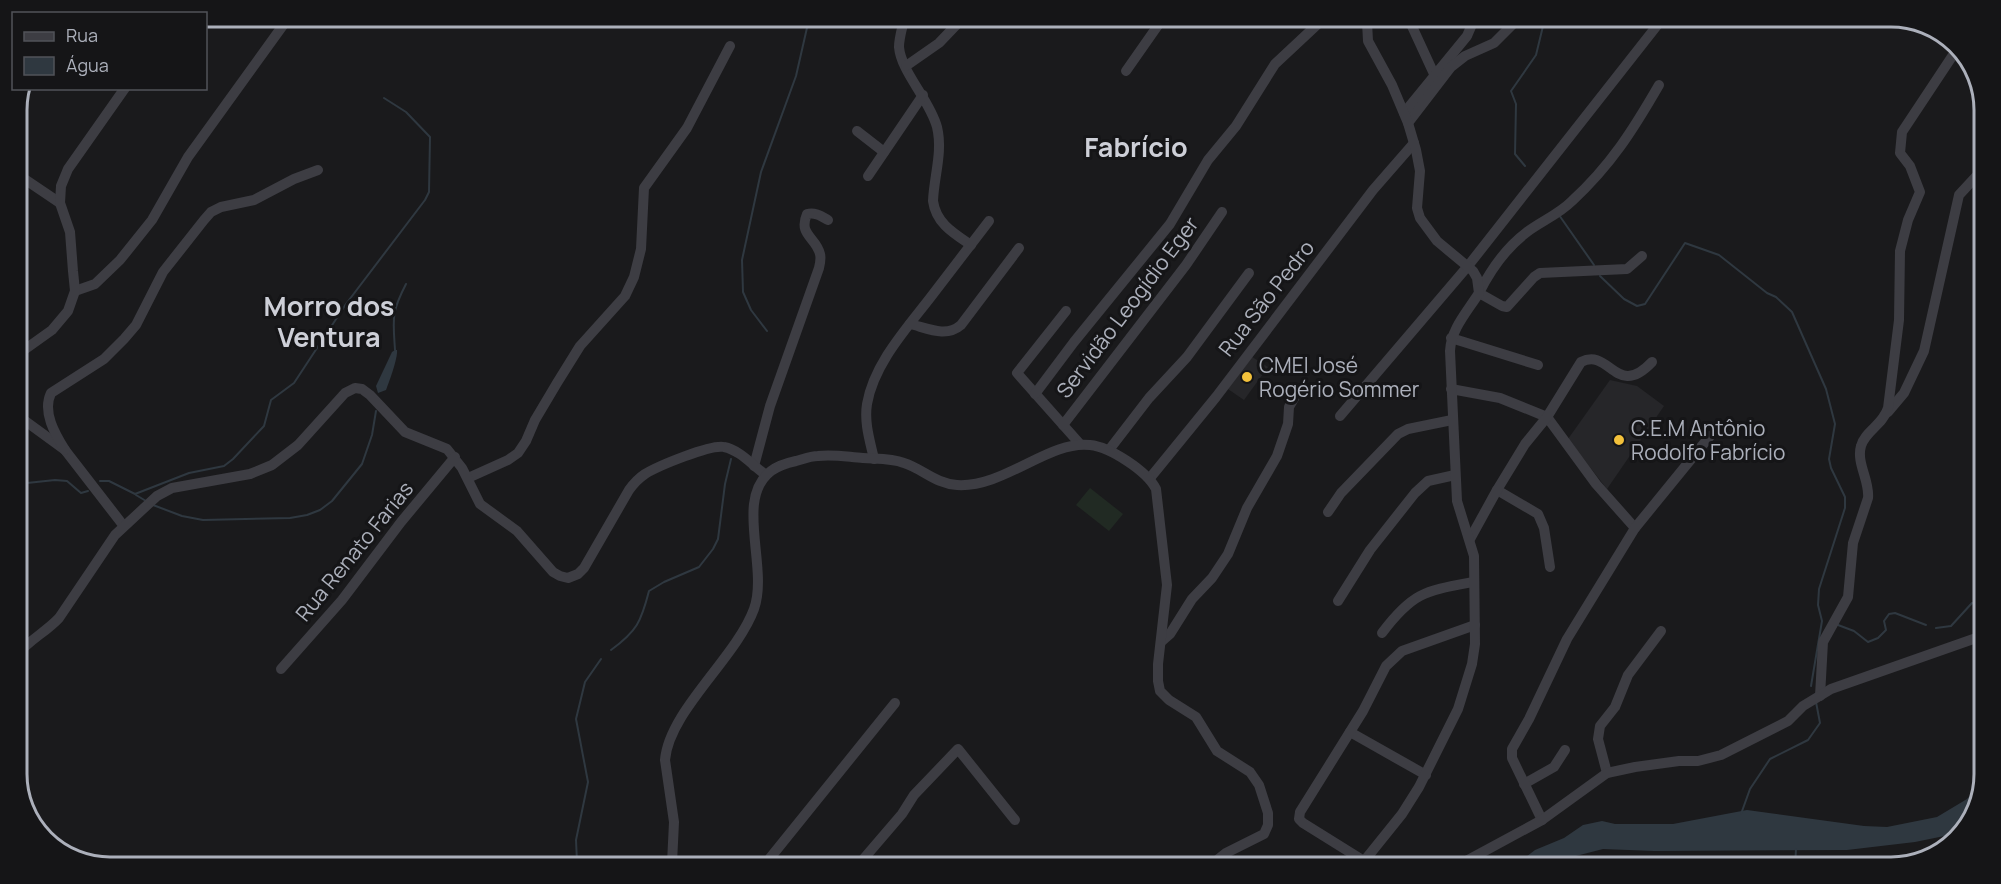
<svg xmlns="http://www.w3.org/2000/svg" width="2001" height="884" viewBox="0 0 2001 884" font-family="Manrope,sans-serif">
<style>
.built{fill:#262629}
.green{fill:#212a23}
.water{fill:#2f3840}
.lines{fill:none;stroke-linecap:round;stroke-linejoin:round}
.stream{stroke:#2f3840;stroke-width:2}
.street{stroke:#3d3d43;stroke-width:10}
.poi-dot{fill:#f3c13b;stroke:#151517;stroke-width:2}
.labels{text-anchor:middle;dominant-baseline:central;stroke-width:6;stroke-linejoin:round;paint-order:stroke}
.street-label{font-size:21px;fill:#acb0bb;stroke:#151517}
.poi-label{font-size:21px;fill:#acb0bb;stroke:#151517;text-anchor:start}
.district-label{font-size:27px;font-weight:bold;fill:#cdcfd7;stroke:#151517}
.rim{fill:none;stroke:#acb0bb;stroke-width:3}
</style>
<rect width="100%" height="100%" fill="#1a1a1c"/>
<!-- built -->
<g class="built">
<polygon points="1249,355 1268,367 1244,400 1225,387"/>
<polygon points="1610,380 1637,386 1664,406 1607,489 1568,439"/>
</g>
<!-- green -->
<polygon class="green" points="1090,488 1123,514 1109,531 1076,505"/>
<!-- water -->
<g class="water">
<path d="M395 350H397C398 358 389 382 386 390L378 393 376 386 392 352Z"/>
<polygon points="1977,787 1977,810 1959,833 1915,842 1847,850 1654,851 1603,849 1572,857 1560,866 1514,866 1535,850 1564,838 1583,825 1602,821 1615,824 1673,824 1747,810 1864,826 1887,827 1937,817 1967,799"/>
</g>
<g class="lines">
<!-- stream -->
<g class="stream">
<polyline points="1525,166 1515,154 1516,104 1511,91 1536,55 1544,22"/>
<polyline points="1559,215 1594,265"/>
<polyline points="1600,276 1624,299 1637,306 1645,304 1685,243 1719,255 1767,293 1776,297 1792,312 1826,389 1835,424 1829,459 1831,468 1845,497 1845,508 1819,589 1818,605 1822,621 1811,686"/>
<polyline points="767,331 751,310 743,292 742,260 761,172 796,76 809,19"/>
<path d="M395 350C393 318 391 313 406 284"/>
<polyline points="100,481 109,481 135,494 189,473 224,466 233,459 264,426 271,400 294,383 346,304 425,200 429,192 430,137 406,112 384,98"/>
<polyline points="17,493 27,483 55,480 67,481 81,493 88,491"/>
<polyline points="136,495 146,501"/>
<polyline points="153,505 182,516 203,520 290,518 307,515 320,510 332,501 362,464 372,435 376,411"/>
<polyline points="1838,625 1854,631 1868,642 1878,638 1886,630 1884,621 1889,614 1895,613 1926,625"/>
<polyline points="1936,628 1951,626 1972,603 1979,604"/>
<path d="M611 650C637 631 641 622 649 591L664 582 699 567 713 549 718 539 725 484 731 459"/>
<polyline points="1741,814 1750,789 1770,759 1808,740 1820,723 1816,702"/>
<polyline points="577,862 576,840 588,782 576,719 585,682 601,659"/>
<polyline points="1795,867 1796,849"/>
</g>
<!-- street -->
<g class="street">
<path d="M904 20C902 29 899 38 899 47 901 72 930 100 937 127 943 152 934 176 933 201 936 223 953 233 971 245"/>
<polyline points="1410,22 1434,74"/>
<polyline points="906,66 939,43 961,20"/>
<polyline points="1126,71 1161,21"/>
<polyline points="1404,113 1467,36 1473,22"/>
<polyline points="1408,123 1451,67 1465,56 1494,43 1515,22"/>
<polyline points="857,131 884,152"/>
<polyline points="17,174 60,203"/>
<polyline points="868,176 923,95"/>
<path d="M1642 256 1627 269 1540 273 1534 277 1507 307 1502 306 1479 293C1490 271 1507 247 1527 232 1542 221 1559 214 1572 201 1611 165 1633 130 1659 85"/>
<polyline points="75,291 95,284 120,260 152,220 188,157 289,17"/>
<polyline points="1066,311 1017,373 1080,444"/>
<path d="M910 324C927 328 946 338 961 325L1019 248"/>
<polyline points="1451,338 1538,365"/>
<polyline points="17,355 52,330 68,311 75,291 73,271 70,232 60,203 61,186 68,169 125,88"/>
<polyline points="1451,389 1500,398 1547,417 1596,484 1635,528"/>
<polyline points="1035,394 1074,342 1170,224 1208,160 1236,126 1275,64 1321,21"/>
<polyline points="1888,412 1904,393 1924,351 1959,195 1984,168"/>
<polyline points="17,415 65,450 123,525"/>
<polyline points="1340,416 1468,266 1659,23"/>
<polyline points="1063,425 1186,265 1222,212"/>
<path d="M65 450C55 434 42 412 51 393L104 359 124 339 136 325 163 272 204 220 211 212 221 207 254 200 294 179 318 170"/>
<polyline points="1109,450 1149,398 1187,357 1249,273"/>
<path d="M874 459C870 441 864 423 867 404 874 364 906 329 930 298 950 272 969 247 989 221"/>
<path d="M754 466 770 406 819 268C820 264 821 258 820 254 816 237 798 235 807 214 815 212 821 216 828 220"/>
<polyline points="468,478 508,460 518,453 526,441 535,420 557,383 580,346 625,296 634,277 641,249 644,188 687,128 730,46"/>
<polyline points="1150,478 1216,397 1373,190 1414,143"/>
<polyline points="1497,490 1538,514 1544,528 1550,567"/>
<polyline points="1328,512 1341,493 1398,434 1408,429 1452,420"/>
<path d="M1470 539 1497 490 1525 444 1547 417 1581 362C1610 347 1616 400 1652 362"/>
<polyline points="1338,601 1370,550 1415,493 1428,481 1455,475"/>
<path d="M1382 633C1413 592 1425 591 1473 582"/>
<polyline points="1162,641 1170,634 1192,599 1212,578 1228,554 1247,508 1277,456 1288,424 1289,407 1296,395"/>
<path d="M17 655C29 640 46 632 59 618L115 535 157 496 172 488 250 474 272 465 298 445 345 393 355 388 362 389 370 395 405 432 447 449 462 468 480 504 517 531 553 572 560 576 568 578 578 574 584 568 629 490C634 483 639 478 645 474 658 466 711 444 724 447 740 450 753 466 766 475"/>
<polyline points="281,669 342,600 401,522 455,457"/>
<path d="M1820 696 1823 642 1848 597 1853 543 1868 498C1870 481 1856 463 1861 446 1865 431 1883 425 1888 408L1899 320 1900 251 1908 220 1920 192 1910 166 1900 153 1902 132 1957 49"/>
<polyline points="1350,732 1426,775"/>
<polyline points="1607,773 1598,739 1600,726 1615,707 1628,675 1661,631"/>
<polyline points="1524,784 1554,767 1565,750"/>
<polyline points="1542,820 1512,758 1512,749 1529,719 1567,639 1635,528 1710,436"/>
<polyline points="1364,861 1303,823 1299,819 1300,812 1363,711 1386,666 1402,651 1475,625"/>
<path d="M672 863 674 822 665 760C669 711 736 658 754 609 769 567 734 499 771 471 779 465 787 463 796 461 803 459 811 456 818 456 833 454 848 457 863 458 877 459 891 458 904 463 923 469 936 484 957 485 1004 488 1049 440 1090 445 1110 447 1147 471 1156 489L1167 585 1158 664V681L1160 691 1169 700 1196 717 1217 751 1250 772 1259 785 1268 813V825L1264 834 1226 853 1211 865"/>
<polyline points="766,863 895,703"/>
<polyline points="860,863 902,814 914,795 958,749 1015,820"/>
<path d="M1361 865 1402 814 1419 787 1458 709 1472 664 1475 644 1474 556 1457 501 1450 351C1451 329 1467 312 1479 293L1477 278 1473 271 1437 241 1420 218 1417 208 1420 171 1416 150 1408 123 1392 85 1368 41 1367 22"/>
<polyline points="1457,866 1542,820 1607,773 1635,767 1679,761 1698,761 1721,755 1788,721 1803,706 1831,689 1979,637"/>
</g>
</g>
<!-- markers -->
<g class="poi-dot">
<circle cx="1247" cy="377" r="6"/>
<circle cx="1619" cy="440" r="6"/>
</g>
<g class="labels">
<!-- street labels -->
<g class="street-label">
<text transform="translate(1266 298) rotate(-52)">Rua São Pedro</text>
<text transform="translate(1127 307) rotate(-53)">Servidão Leogídio Eger</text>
<text transform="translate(354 551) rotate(-51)">Rua Renato Farias</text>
</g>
<!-- poi labels -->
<g class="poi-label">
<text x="1259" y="365">CMEI José<tspan x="1259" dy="24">Rogério Sommer</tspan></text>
<text x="1631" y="428">C.E.M Antônio<tspan x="1631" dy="24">Rodolfo Fabrício</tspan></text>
</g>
<!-- district labels -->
<g class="district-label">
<text x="1136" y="146">Fabrício</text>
<text x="329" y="305">Morro dos<tspan x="329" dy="31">Ventura</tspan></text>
</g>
</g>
<!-- crop -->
<path d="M0 0H2001V884H0ZM110 27H1891A83 83 0 0 1 1974 110V774A83 83 0 0 1 1891 857H110A83 83 0 0 1 27 774V110A83 83 0 0 1 110 27Z" fill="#151517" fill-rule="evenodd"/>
<path class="rim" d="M110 27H1891A83 83 0 0 1 1974 110V774A83 83 0 0 1 1891 857H110A83 83 0 0 1 27 774V110A83 83 0 0 1 110 27Z"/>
<!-- legend -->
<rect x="12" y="12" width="195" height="78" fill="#151517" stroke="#515359" stroke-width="1.5"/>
<rect x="24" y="32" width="30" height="9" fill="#3d3d43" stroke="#515359" stroke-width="1.5"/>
<text x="66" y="42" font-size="18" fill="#acb0bb">Rua</text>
<rect x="24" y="57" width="30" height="18" fill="#2f3840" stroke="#515359" stroke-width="1.5"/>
<text x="66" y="72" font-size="18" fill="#acb0bb">Água</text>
</svg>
